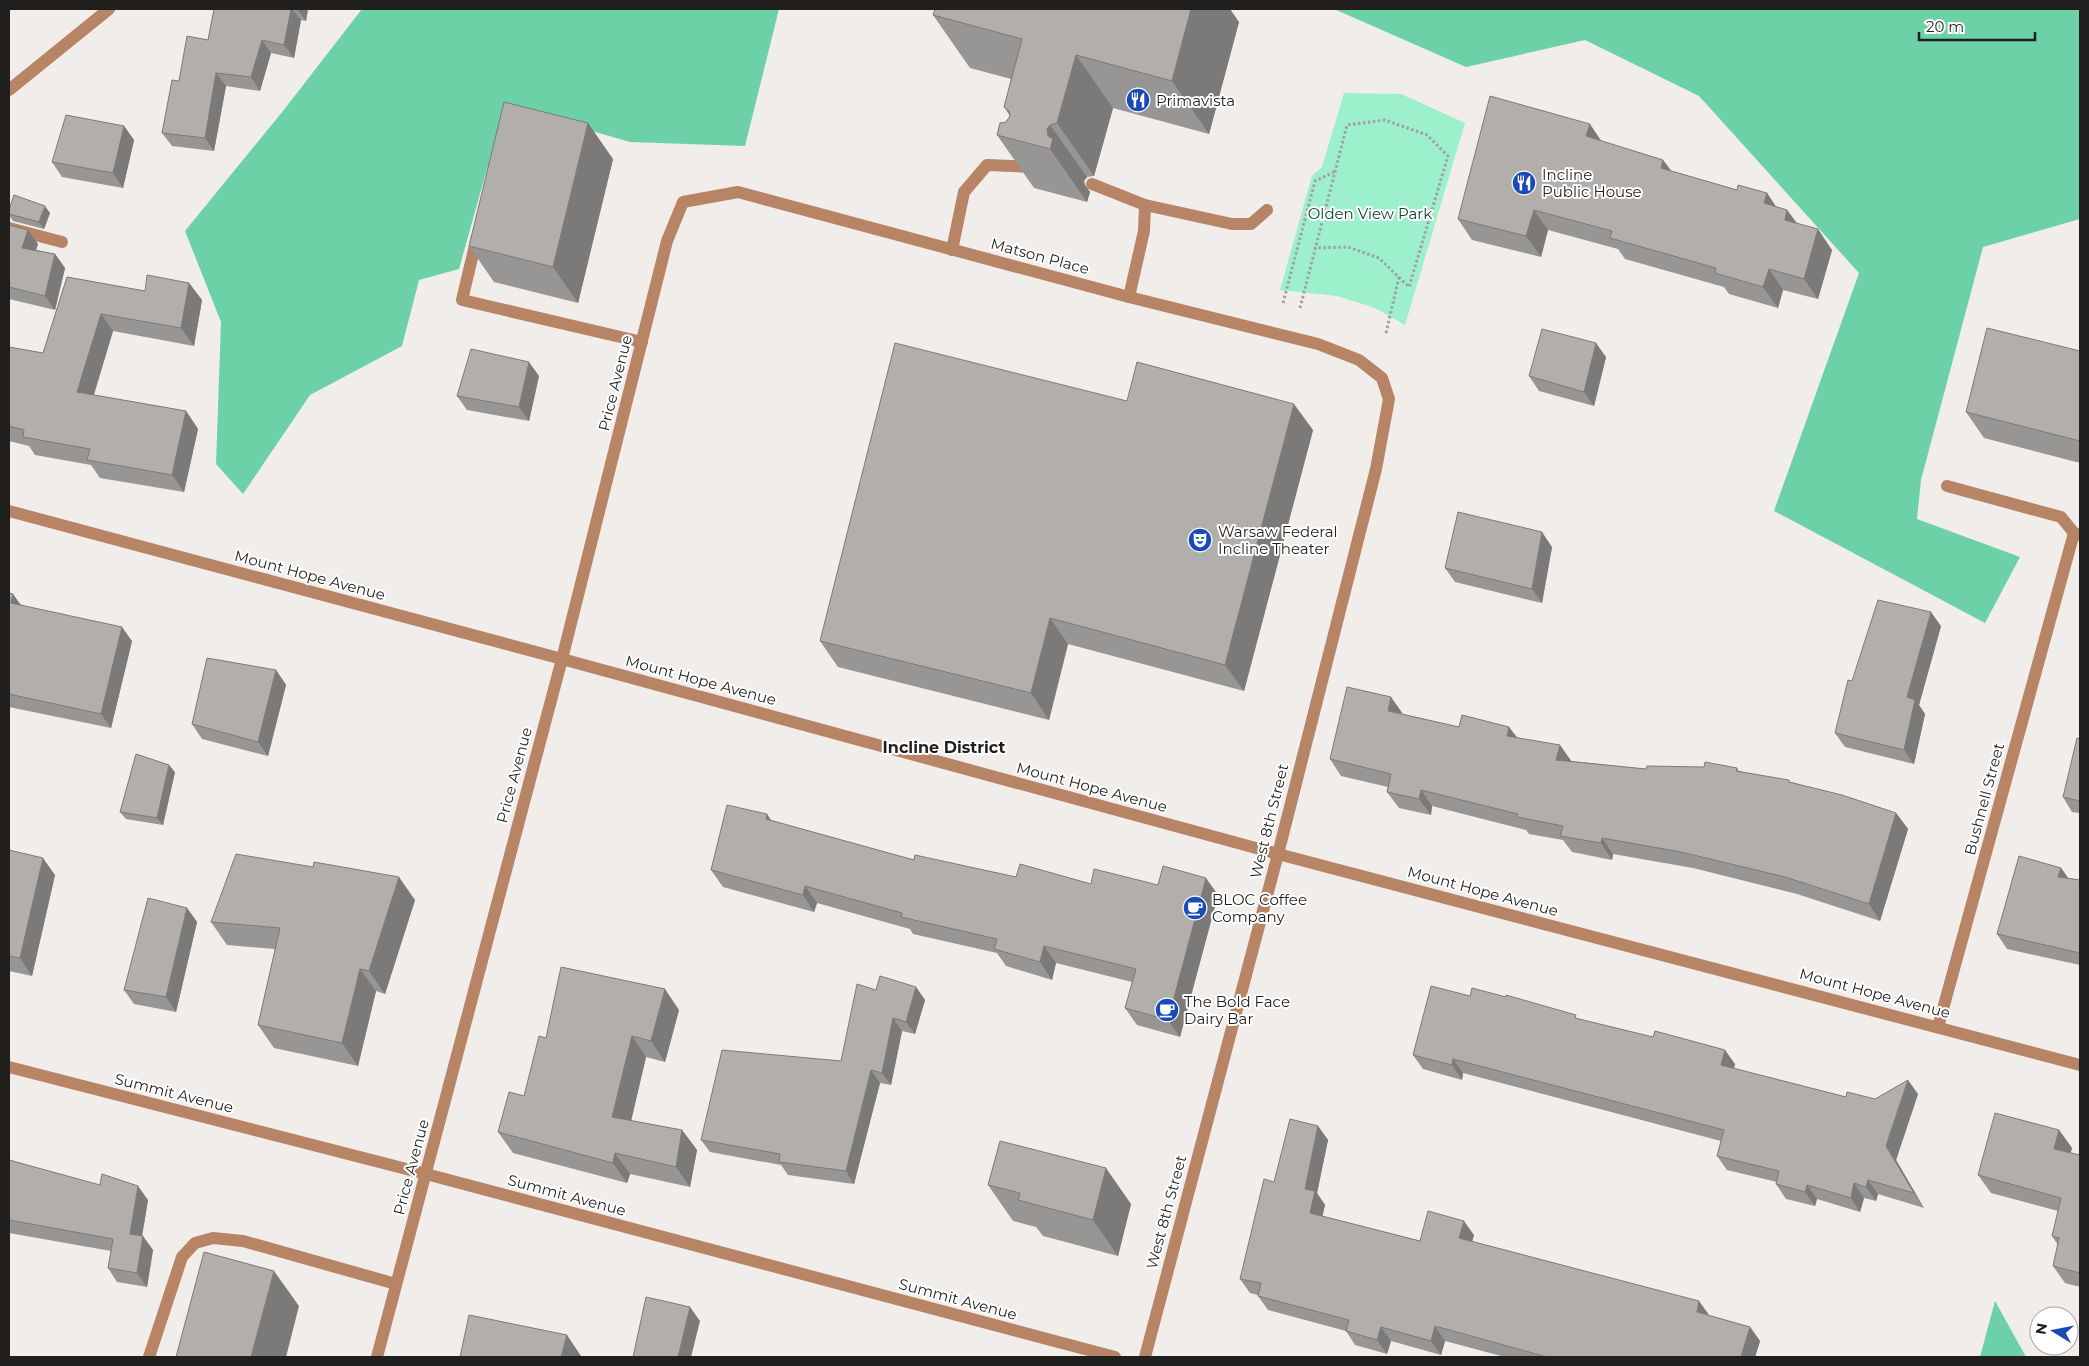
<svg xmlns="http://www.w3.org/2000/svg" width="2089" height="1366" viewBox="0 0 2089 1366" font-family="Montserrat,sans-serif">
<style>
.green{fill:#9cf0cb}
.forest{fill:#6dd1a8}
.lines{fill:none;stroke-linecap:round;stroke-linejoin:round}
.path{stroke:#a2a09e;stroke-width:3;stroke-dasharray:2.5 2.5;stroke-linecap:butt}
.minor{stroke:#b88466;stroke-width:12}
.wall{fill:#989694}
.shaded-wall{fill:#7c7a78}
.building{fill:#b1aeac;stroke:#7c7a78}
.labels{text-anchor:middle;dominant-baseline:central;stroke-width:4;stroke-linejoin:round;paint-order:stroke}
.poi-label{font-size:15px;fill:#201f1e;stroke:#fff;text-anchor:start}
.park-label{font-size:15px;fill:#164232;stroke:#fff}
.street-label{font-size:15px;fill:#201f1e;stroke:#fff}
.neighbourhood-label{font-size:16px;font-weight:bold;fill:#201f1e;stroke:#fff}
</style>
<rect width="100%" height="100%" fill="#f0edea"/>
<!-- green -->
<polygon class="green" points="1344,93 1401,94 1465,123 1405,325 1375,308 1337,296 1280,290 1312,176 1322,167"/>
<!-- forest -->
<g class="forest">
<polygon points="362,9 779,9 745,146 630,142 526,112 487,169 459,269 419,280 402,346 310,395 243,494 216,464 221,322 185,231 283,111"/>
<polygon points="1334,9 2080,9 2080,219 1983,247 1921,480 1917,519 2020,557 1985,623 1774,511 1859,273 1699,96 1585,40 1466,67"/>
<polygon points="1995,1301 2026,1357 1980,1357"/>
</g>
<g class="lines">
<!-- path -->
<g class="path">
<polyline points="1283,303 1315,181 1334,172"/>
<polyline points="1300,308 1347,125 1385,120 1427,135 1448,156 1409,287 1379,258 1348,247 1314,248"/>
<polyline points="1386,333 1399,277"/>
</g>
<!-- minor -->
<g class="minor">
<polyline points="9,90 109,9"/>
<polyline points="1092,184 1145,205"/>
<polyline points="9,228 62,242"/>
<polyline points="477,237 462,300 642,342"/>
<polyline points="952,250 964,192 987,165 1035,167"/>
<polyline points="1129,297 1144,231 1145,205 1232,224 1251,224 1267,210"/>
<polyline points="1947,486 2061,517 2074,533"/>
<polyline points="9,511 562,659 1278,854 2080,1065"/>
<polyline points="1938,1027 2074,533 2080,535"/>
<polyline points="9,1067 426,1174 1115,1357"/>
<polyline points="149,1357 182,1257 195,1243 213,1238 243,1241 396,1284"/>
<polyline points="377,1357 562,659 667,241 683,202 738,192 1129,297 1318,344 1359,360 1382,378 1389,399 1376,469 1278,854 1145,1357"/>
</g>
</g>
<!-- wall -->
<g class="wall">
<polygon points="214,9 308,9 306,21 301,20 294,58 271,53 260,91 226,86 214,151 172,146 162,133 179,81 208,40"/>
<polygon points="933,15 1239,22 1209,134 1113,108 1094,176 1087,177 1084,181 1085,185 1090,192 1087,202 1034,188 997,135 1010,116 1004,107 1011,79 970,68"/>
<polygon points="124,126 134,140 123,188 62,177 52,162"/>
<polygon points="1601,141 1663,160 1672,172 1737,190 1767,193 1776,207 1787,210 1797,223 1832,250 1818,299 1783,290 1778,308 1729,294 1724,287 1625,259 1618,249 1548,230 1541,257 1472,240 1458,219"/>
<polygon points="613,159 578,303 494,282 469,246"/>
<polygon points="9,210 50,213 44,229 13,221 9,215"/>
<polygon points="9,225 28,230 38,244 36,250 55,254 65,268 55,310 9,299"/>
<polygon points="67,277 145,291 189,283 202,300 194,346 113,331 94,395 186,411 198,429 184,492 100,478 91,465 35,455 29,446 9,441 9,347 43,353"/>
<polygon points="2080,351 2080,463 1984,438 1966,412"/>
<polygon points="1606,357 1594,406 1539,391 1529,376"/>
<polygon points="539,376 529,421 467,410 457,396"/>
<polygon points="1127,401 1313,430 1244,691 1068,644 1049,720 838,667 820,641"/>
<polygon points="1552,547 1542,603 1455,582 1445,568"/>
<polygon points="9,593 21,605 132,641 111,728 9,707"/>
<polygon points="1941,626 1919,705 1925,714 1914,764 1845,747 1835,733 1852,681"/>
<polygon points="276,670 286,685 268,756 202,739 192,724"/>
<polygon points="1403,714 1459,727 1509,727 1517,737 1571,761 1646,769 1737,768 1739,771 1791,782 1896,813 1908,829 1880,921 1797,894 1693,868 1613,854 1612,860 1572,852 1563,840 1529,834 1526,830 1432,806 1431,815 1399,808 1387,792 1388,787 1341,776 1330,759"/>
<polygon points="2080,739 2080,813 2072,812 2063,797"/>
<polygon points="175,772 163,825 126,819 120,812"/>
<polygon points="771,821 914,860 1016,877 1091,884 1158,885 1218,895 1180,1037 1137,1025 1125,1008 1132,982 1056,963 1052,980 1006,966 997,953 913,934 910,929 817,903 814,912 723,887 711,870"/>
<polygon points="9,850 55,875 32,976 9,971"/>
<polygon points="2061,868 2068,878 2080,880 2080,965 2007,949 1997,934"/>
<polygon points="415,900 385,994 376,991 358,1066 274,1048 258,1025 275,949 227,945 211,922"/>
<polygon points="187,908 197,922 176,1012 134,1004 124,990"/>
<polygon points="916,987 925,1000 915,1034 902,1031 891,1085 880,1083 854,1184 788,1175 781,1165 710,1152 701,1140 841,1061 876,990"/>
<polygon points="1470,996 1579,1019 1735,1064 1734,1069 1846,1097 1875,1099 1918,1094 1896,1160 1924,1208 1878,1194 1876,1201 1864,1198 1860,1212 1817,1199 1815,1206 1786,1199 1776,1184 1777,1182 1727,1170 1717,1156 1721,1141 1463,1073 1462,1080 1423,1069 1413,1055"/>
<polygon points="679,1010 665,1062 646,1057 631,1121 682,1130 697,1150 690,1187 630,1174 627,1183 513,1153 498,1132 524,1096"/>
<polygon points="1318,1126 1328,1140 1317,1193 1325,1205 1322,1216 1420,1241 1474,1235 1472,1241 1709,1316 1750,1327 1760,1341 1755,1357 1505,1357 1445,1341 1441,1355 1391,1341 1387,1354 1355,1345 1346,1331 1268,1310 1258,1296 1258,1295 1250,1293 1240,1279 1274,1182"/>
<polygon points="2059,1130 2072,1148 2070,1153 2080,1155 2080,1287 2065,1283 2053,1266 2058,1245 2052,1236 2058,1211 1991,1193 1978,1175"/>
<polygon points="9,1160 148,1200 142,1236 153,1250 147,1287 117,1282 108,1268 111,1251 9,1233"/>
<polygon points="988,1185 1131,1204 1118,1256 1043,1236 1036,1227 1013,1221"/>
</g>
<!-- shaded-wall -->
<g class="shaded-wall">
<polygon points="291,9 292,9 301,20 294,58 284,45"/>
<polygon points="297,9 308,9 306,21"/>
<polygon points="1191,9 1230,9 1239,22 1209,134 1172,81"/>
<polygon points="262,40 271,53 260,91 251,77"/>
<polygon points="1076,55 1113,108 1094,176 1057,123"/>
<polygon points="216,73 226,86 214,151 205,138"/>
<polygon points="588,123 613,159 578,303 553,267"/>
<polygon points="1590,124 1604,145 1586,136"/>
<polygon points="1050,125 1087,177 1084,181 1085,185 1090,192 1087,202 1050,149 1047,129"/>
<polygon points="124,126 134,140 123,188 113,173"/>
<polygon points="1663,160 1678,180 1661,168"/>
<polygon points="1767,193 1781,214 1764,203"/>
<polygon points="45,206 50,213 44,229 39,222"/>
<polygon points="1534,210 1548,230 1541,257 1526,236"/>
<polygon points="1787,210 1802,231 1785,220"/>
<polygon points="1818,229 1832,250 1818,299 1804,279"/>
<polygon points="28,230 38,244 32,262 22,248"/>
<polygon points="55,254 65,268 55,310 45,296"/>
<polygon points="1769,269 1783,290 1778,308 1763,287"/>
<polygon points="189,283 202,300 194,346 181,328"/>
<polygon points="101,314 113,331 89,410 77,392"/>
<polygon points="1596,343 1606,357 1594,406 1584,392"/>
<polygon points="529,362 539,376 529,421 519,407"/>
<polygon points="1294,404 1313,430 1244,691 1225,665"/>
<polygon points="186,411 198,429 184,492 172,475"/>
<polygon points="1542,532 1552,547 1542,603 1532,589"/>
<polygon points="13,594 23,608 11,603"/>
<polygon points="1931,612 1941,626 1919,705 1925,714 1914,764 1904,750 1907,697"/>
<polygon points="1050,618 1068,644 1049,720 1031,693"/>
<polygon points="122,627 132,641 111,728 101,714"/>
<polygon points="276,670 286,685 268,756 258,742"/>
<polygon points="1391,697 1403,714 1388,711"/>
<polygon points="1509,727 1521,744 1507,736"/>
<polygon points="1560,745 1572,762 1556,760"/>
<polygon points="169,765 175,772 163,825 157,818"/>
<polygon points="1421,790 1432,806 1431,815 1419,799"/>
<polygon points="1896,813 1908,829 1880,921 1869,904"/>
<polygon points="767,814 779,832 766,819"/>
<polygon points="1602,838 1613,854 1612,860 1601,843"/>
<polygon points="43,858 55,875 32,976 20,958"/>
<polygon points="2061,868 2071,882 2058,877"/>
<polygon points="399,877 415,900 385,994 369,971"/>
<polygon points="1206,878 1218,895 1180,1037 1168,1020"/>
<polygon points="805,886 817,903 814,912 803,895"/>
<polygon points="187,908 197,922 176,1012 166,997"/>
<polygon points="1044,946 1056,963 1052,980 1040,962"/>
<polygon points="360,969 376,991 358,1066 342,1043"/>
<polygon points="916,987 925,1000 915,1034 906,1022"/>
<polygon points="665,989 679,1010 665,1062 651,1041"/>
<polygon points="893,1018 902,1031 891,1085 882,1073"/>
<polygon points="632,1036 646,1057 627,1138 612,1117"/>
<polygon points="1725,1050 1735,1064 1731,1080 1721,1065"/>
<polygon points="1453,1059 1463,1073 1462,1080 1452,1065"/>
<polygon points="871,1070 880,1083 854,1184 846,1171"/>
<polygon points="1908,1080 1918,1094 1896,1160 1924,1208 1914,1193 1886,1146"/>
<polygon points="1318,1126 1328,1140 1317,1193 1325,1205 1320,1227 1310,1213 1305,1189"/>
<polygon points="682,1130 697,1150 690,1187 676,1167"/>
<polygon points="2059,1130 2072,1148 2067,1166 2054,1149"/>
<polygon points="615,1153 630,1174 627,1183 613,1163"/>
<polygon points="1106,1168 1131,1204 1118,1256 1093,1220"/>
<polygon points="1868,1180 1878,1194 1876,1201 1866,1187"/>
<polygon points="1854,1183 1864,1198 1860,1212 1851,1198"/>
<polygon points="1807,1185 1817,1199 1815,1206 1805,1192"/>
<polygon points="138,1186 148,1200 140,1248 130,1234"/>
<polygon points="1464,1221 1474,1235 1469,1252 1459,1238"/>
<polygon points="143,1236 153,1250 147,1287 137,1273"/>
<polygon points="274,1271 299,1306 286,1357 251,1357"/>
<polygon points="1699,1301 1709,1315 1697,1312"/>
<polygon points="690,1307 700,1321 691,1357 678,1357"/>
<polygon points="1435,1326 1445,1341 1441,1355 1431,1341"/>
<polygon points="1381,1327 1391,1341 1387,1354 1377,1340"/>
<polygon points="1750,1327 1760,1341 1755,1357 1741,1357"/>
<polygon points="567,1335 581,1356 581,1357 561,1357"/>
</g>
<!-- building -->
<g class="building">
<polygon points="214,9 291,9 284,45 262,40 251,77 216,73 205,138 162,133 172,80 179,81 187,36 208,40"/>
<polygon points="935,9 1191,9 1172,81 1076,55 1057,123 1050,125 1047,129 1048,136 1053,139 1050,149 997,135 1000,123 1006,122 1010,116 1009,111 1004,107 1022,39 933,15"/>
<polygon points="1490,96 1590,124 1586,136 1663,160 1661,168 1737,190 1738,185 1767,193 1764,203 1787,210 1785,220 1818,229 1804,279 1769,269 1763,287 1715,273 1716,268 1610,238 1612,231 1534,210 1526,236 1458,219"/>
<polygon points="504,102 588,123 553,267 469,246"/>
<polygon points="66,115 124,126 113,173 52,162"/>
<polygon points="14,195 45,206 39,222 9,214 9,210"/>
<polygon points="9,225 28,230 22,248 55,254 45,296 9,287"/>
<polygon points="147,275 189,283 181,328 101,314 77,392 186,411 172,475 87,460 90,449 23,437 24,430 9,426 9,347 43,353 67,277 145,291"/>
<polygon points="1987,328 2080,351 2080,441 1966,412"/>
<polygon points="1542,329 1596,343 1584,392 1529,376"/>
<polygon points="895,343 1127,401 1137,362 1294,404 1225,665 1050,618 1031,693 820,641"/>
<polygon points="471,349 529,362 519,407 457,396"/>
<polygon points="1458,512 1542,532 1532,589 1445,568"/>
<polygon points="9,593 13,594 11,603 122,627 101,714 9,694"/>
<polygon points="1878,600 1931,612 1907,697 1915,700 1904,750 1835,733 1848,680 1852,681"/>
<polygon points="207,658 276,670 258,742 192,724"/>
<polygon points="1347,687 1391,697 1388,711 1459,727 1462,715 1509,727 1507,736 1560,745 1556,760 1646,769 1647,766 1704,767 1705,762 1737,768 1736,771 1789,780 1789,782 1842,795 1896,813 1869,904 1785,877 1681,852 1602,838 1601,843 1560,836 1563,826 1517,817 1518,814 1421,790 1419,799 1387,792 1391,774 1330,759"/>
<polygon points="2077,738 2080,739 2080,801 2063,797"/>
<polygon points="136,754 169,765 157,818 120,812"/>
<polygon points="727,805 767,814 766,819 914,860 915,855 1016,877 1020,864 1091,884 1094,869 1158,885 1163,866 1206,878 1168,1020 1125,1008 1136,969 1044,946 1040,962 994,949 997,939 901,917 902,913 805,886 803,895 711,870"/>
<polygon points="9,850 43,858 20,958 9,956"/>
<polygon points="236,854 313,867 314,862 399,877 369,971 360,969 342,1043 258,1025 280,928 211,922"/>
<polygon points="2019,856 2061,868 2058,877 2080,880 2080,953 1997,934"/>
<polygon points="148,898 187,908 166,997 124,990"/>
<polygon points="561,967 665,989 651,1041 632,1036 612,1117 682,1130 676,1167 615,1153 613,1163 498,1132 509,1092 524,1096 539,1036 546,1038"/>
<polygon points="880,976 916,987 906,1022 893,1018 882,1073 871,1070 846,1171 779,1162 780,1154 701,1140 722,1050 841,1061 857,984 876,990"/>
<polygon points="1431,986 1470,996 1472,988 1506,997 1506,995 1576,1015 1575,1018 1653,1037 1655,1031 1725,1050 1721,1065 1846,1097 1847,1092 1875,1099 1908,1080 1886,1146 1914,1193 1868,1180 1866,1187 1854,1183 1851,1198 1807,1185 1805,1192 1776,1184 1779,1171 1717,1156 1724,1130 1453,1059 1452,1065 1413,1055"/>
<polygon points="1995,1113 2059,1130 2054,1149 2080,1155 2080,1273 2053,1266 2059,1238 2052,1236 2061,1198 1978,1175"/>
<polygon points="1290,1119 1318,1126 1305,1189 1315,1191 1310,1213 1420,1241 1428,1211 1464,1221 1459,1238 1699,1301 1697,1312 1750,1327 1741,1357 1547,1357 1435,1326 1431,1341 1381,1327 1377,1340 1346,1331 1349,1320 1258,1296 1261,1283 1240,1279 1264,1179 1274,1182"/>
<polygon points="1000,1141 1106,1168 1093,1220 1018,1200 1020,1193 988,1185"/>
<polygon points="9,1160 100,1185 102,1174 138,1186 130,1234 143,1236 137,1273 108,1268 113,1239 9,1220"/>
<polygon points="204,1252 274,1271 251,1357 176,1357"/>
<polygon points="646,1297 690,1307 678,1357 633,1357"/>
<polygon points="469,1315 567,1335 561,1357 460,1357"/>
</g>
<!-- icons -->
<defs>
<g id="restaurant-disc" transform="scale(1.25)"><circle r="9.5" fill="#184bb8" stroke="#fff"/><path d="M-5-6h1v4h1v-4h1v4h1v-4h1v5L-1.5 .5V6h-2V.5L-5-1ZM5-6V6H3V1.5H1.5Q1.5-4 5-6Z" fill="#fff"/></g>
<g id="theatre-disc" transform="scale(1.25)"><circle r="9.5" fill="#184bb8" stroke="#fff"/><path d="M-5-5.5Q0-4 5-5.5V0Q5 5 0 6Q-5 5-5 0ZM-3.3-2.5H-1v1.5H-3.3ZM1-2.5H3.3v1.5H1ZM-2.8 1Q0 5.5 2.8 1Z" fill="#fff"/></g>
<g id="cafe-disc" transform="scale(1.25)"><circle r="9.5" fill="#184bb8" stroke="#fff"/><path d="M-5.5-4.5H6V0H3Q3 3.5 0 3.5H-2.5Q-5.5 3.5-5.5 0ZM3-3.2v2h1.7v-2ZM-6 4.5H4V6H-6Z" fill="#fff"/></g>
</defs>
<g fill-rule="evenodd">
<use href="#restaurant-disc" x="1138" y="100"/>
<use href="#restaurant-disc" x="1524" y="183"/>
<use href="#theatre-disc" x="1200" y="540"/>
<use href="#cafe-disc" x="1195" y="908"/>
<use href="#cafe-disc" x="1167" y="1010"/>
</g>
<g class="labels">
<!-- poi labels -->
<g class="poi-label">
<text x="1156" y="100">Primavista</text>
<text x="1542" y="174">Incline<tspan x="1542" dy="17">Public House</tspan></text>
<text x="1218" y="531">Warsaw Federal<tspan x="1218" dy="17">Incline Theater</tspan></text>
<text x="1212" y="899">BLOC Coffee<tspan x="1212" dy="17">Company</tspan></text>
<text x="1184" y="1001">The Bold Face<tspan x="1184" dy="17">Dairy Bar</tspan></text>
</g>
<!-- park labels -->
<g class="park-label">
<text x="1370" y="213">Olden View Park</text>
</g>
<!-- street labels -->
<g class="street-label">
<text transform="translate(1040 256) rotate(15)">Matson Place</text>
<text transform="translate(615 383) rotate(-76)">Price Avenue</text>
<text transform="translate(310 575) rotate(15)">Mount Hope Avenue</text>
<text transform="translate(701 680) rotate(15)">Mount Hope Avenue</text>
<text transform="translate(514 775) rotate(-75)">Price Avenue</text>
<text transform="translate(1092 787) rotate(15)">Mount Hope Avenue</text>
<text transform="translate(1984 799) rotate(-75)">Bushnell Street</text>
<text transform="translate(1269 821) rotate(-76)">West 8th Street</text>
<text transform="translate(1483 891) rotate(15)">Mount Hope Avenue</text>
<text transform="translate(1875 993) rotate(15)">Mount Hope Avenue</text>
<text transform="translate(174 1093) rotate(14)">Summit Avenue</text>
<text transform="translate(411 1167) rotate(-75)">Price Avenue</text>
<text transform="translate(567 1195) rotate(15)">Summit Avenue</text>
<text transform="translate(1166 1212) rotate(-75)">West 8th Street</text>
<text transform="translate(958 1299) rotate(15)">Summit Avenue</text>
</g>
<!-- neighbourhood labels -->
<g class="neighbourhood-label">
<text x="944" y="747">Incline District</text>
</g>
</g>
<!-- border -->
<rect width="2089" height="1366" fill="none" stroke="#201f1e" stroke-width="20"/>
<!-- north arrow -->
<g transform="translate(2054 1331) rotate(280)"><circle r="24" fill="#ffffff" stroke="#a6a5a5"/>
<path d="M0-4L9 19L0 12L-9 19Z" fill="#184bb8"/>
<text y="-8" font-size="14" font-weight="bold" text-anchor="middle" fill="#201f1e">N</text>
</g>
<!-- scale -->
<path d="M1919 32v8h116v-8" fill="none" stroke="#201f1e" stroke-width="2.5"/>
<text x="1926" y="32" font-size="15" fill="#201f1e" stroke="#ffffff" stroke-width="4" paint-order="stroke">20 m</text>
</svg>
